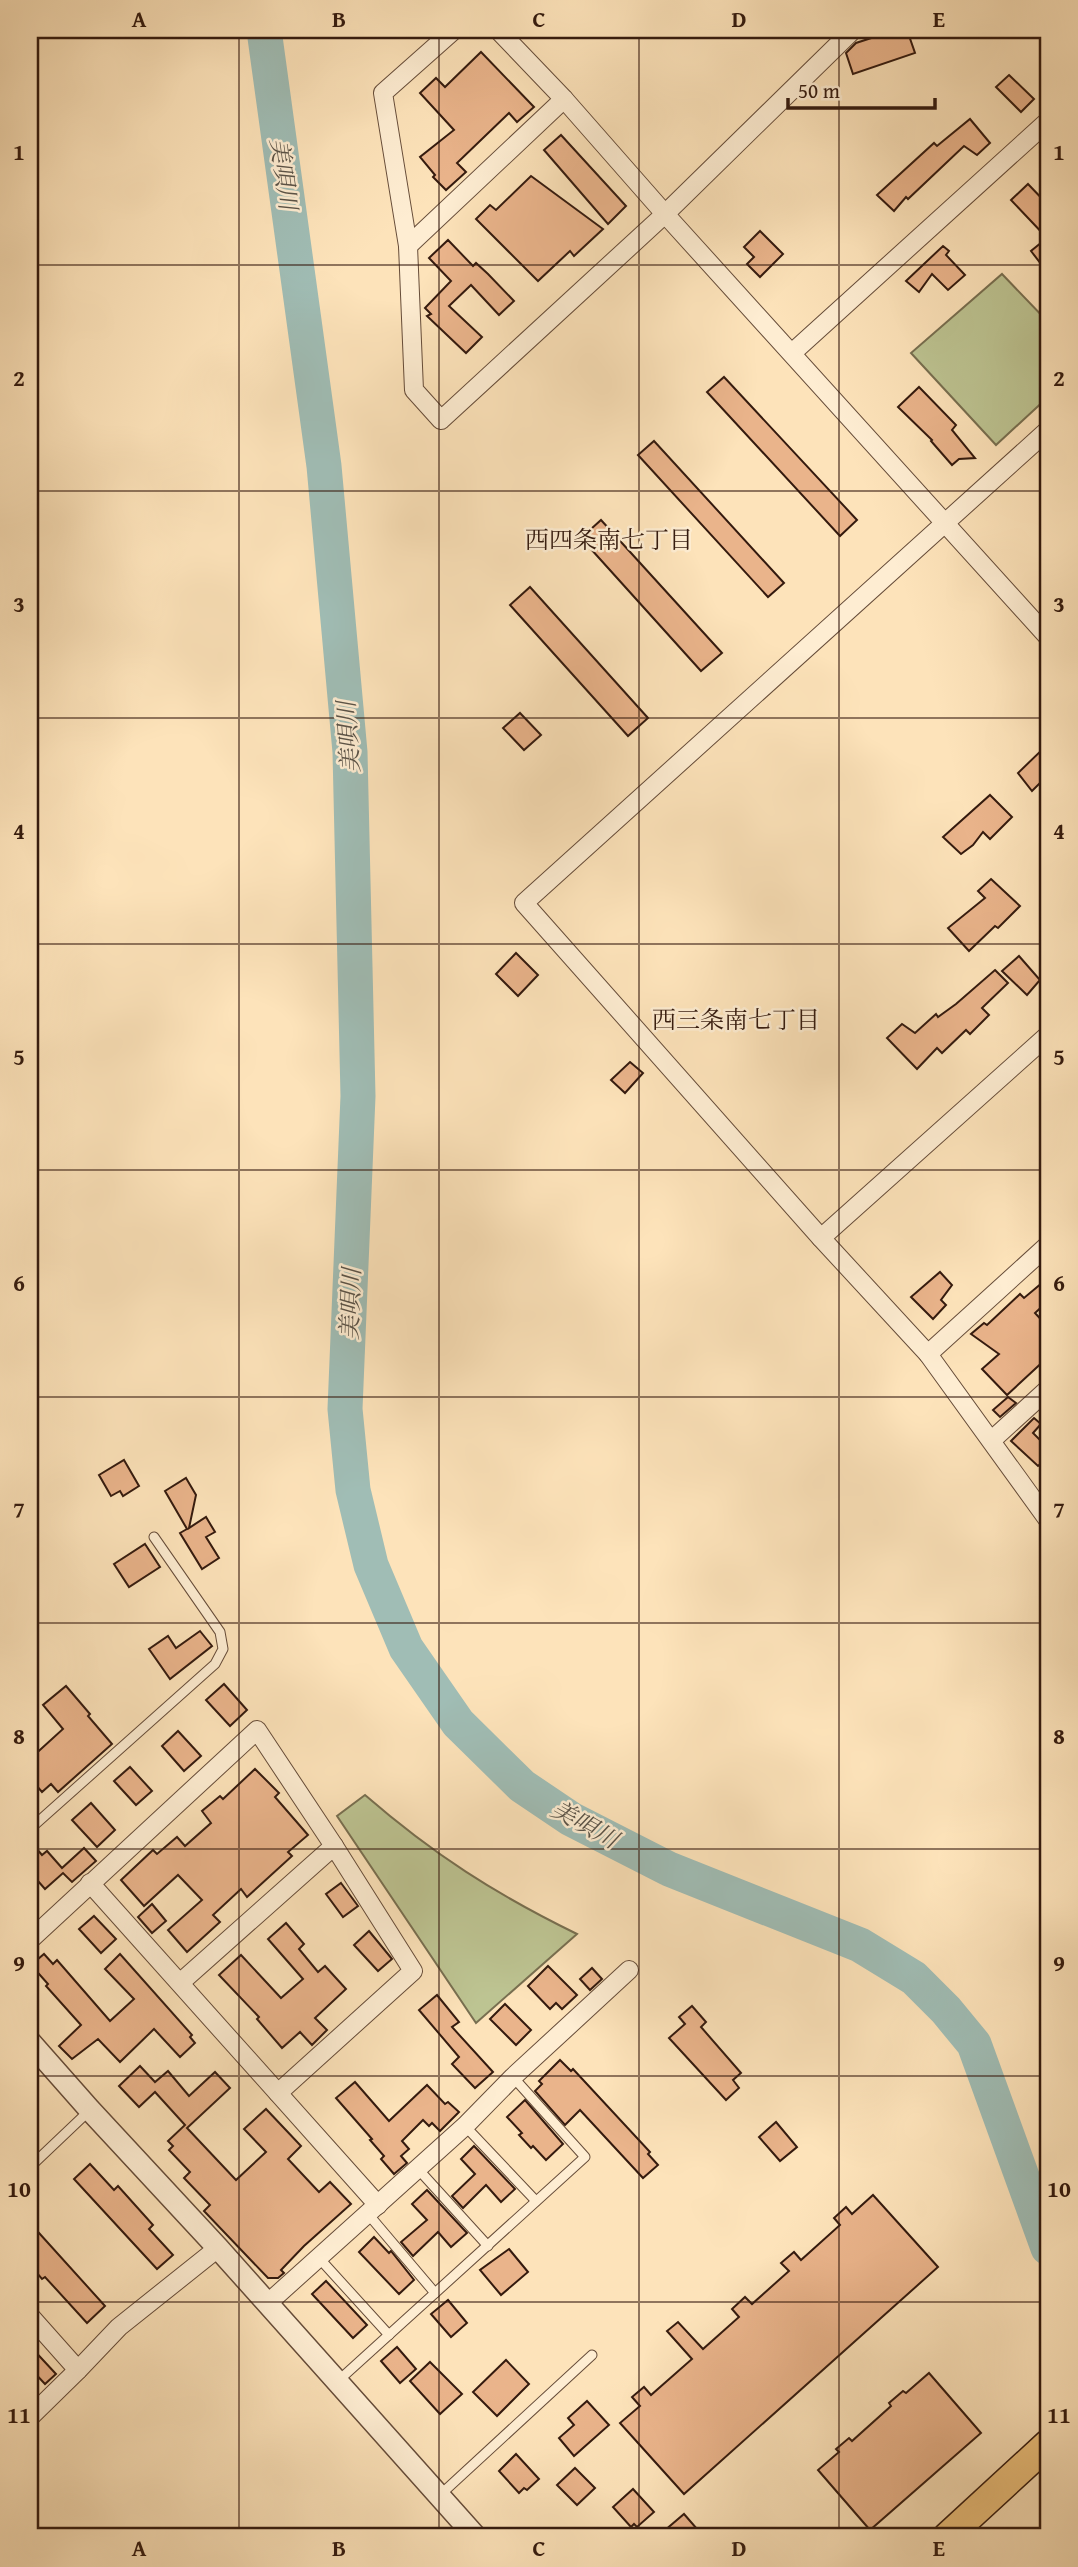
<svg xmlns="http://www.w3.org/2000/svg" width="1078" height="2567" viewBox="0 0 1078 2567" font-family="'Gentium Book Plus','Noto Serif JP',serif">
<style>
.green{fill:#bdc492;stroke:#786f50;stroke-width:2}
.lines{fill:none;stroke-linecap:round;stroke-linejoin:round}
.river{stroke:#a0bdb5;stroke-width:35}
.building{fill:#eab48b;stroke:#341a0e;stroke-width:2}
.service-casing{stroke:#664c39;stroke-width:11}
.minor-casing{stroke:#664c39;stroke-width:20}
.tertiary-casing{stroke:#664c39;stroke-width:24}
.trunk-casing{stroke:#341a0e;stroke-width:31}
.service{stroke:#feedd2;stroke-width:9}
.minor{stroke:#feedd2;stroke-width:18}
.tertiary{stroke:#feedd2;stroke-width:21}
.trunk{stroke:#eec27d;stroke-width:28}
.grid{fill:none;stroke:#341a0e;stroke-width:2;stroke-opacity:0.55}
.labels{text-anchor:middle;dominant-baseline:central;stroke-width:5;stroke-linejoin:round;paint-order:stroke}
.water-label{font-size:24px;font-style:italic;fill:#5a5348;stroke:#feedd2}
.neighbourhood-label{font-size:24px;fill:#341a0e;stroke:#feedd2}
.neatline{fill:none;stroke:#341a0e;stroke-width:2.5}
.grid-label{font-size:23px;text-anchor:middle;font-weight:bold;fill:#341a0e}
</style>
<rect width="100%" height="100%" fill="#fde3ba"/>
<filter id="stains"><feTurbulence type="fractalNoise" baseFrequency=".00286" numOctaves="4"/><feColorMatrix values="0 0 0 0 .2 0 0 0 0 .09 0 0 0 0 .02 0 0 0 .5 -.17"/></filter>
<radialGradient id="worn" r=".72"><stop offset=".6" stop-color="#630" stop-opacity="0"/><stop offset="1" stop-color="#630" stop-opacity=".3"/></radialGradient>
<!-- green -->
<g class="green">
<polygon points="1002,274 1048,322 1048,397 996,445 911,353"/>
<path d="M365 1795C433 1854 495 1894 577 1934L476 2023 337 1816Z"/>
</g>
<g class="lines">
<!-- river -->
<polyline class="river" points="264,30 324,466 350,752 358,1096 345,1409 353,1490 371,1565 406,1648 458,1723 522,1786 571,1819 669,1869 860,1945 914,1978 946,2010 974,2044 1048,2248"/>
</g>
<!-- building -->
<g class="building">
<polygon points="896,30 907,30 915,53 853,74 846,53 856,43"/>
<polygon points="481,52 534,107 517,122 509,113 457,163 466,172 446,190 433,177 435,175 420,157 454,130 420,93 436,78 445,87"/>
<polygon points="1009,75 1034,99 1021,112 996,87"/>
<polygon points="970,119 990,143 977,155 964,146 908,199 906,197 894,211 877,195 934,143 937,146"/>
<polygon points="561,135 626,206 608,224 544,150"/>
<polygon points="531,176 603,229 574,256 570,251 538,281 476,219 490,205 496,210"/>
<polygon points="1028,184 1048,205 1048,273 1031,251 1047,238 1011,200"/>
<polygon points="760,231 783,254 760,277 747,264 754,257 744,247"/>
<polygon points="448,240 473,266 476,263 488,274 514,301 499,315 471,285 449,306 482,337 466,353 427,316 431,314 425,308 451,281 429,258"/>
<polygon points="943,246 949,251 946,255 965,275 948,290 932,274 919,292 906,281"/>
<polygon points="724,377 857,520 840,536 707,392"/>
<polygon points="919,387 956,425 952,430 975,458 959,459 952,465 931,441 932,440 898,407"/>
<polygon points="654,441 784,583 768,597 638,455"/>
<polygon points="601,520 722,653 701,671 581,538"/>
<polygon points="530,587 648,718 628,736 510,605"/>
<polygon points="520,713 541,735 524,750 503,728"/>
<polygon points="1048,744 1048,775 1032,791 1018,773"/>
<polygon points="990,795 1012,817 990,839 983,832 973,845 961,854 943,837"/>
<polygon points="991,879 1020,906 998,928 995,926 969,951 948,928 985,898 978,891"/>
<polygon points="516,953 538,975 518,996 496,974"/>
<polygon points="1019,956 1040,980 1027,995 1002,971"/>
<polygon points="995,970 1008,983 982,1008 989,1015 970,1034 966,1030 942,1053 937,1048 917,1069 887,1038 902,1024 915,1033 936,1014 938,1017 956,1004"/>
<polygon points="630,1062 643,1073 625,1093 611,1080"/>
<polygon points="940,1272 952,1285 941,1300 946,1305 933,1319 911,1297"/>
<polygon points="1048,1278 1048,1301 1035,1313 1048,1327 1048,1357 1007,1395 982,1369 999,1354 971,1334 984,1323 987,1325 1020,1294 1024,1298"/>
<polygon points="1008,1397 1016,1403 1000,1417 993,1410"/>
<polygon points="1034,1418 1041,1424 1033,1433 1048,1448 1048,1457 1038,1466 1011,1441"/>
<polygon points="124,1460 139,1486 123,1496 120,1491 111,1496 99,1475"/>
<polygon points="186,1478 196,1495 189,1528 206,1517 215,1532 206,1537 219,1558 202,1569 180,1533 187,1529 165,1491"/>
<polygon points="145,1544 160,1567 129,1587 114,1564"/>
<polygon points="200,1631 212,1646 170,1679 149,1649 168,1636 176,1648"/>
<polygon points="224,1684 247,1710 230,1726 206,1700"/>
<polygon points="66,1686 90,1714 88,1716 112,1744 58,1792 51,1784 42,1792 30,1778 30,1759 63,1729 43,1705"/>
<polygon points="178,1731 201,1756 184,1771 162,1746"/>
<polygon points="130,1767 152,1791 136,1805 114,1781"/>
<polygon points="255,1769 279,1793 275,1797 308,1835 288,1852 292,1856 247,1897 241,1889 213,1915 220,1922 187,1952 168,1930 202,1900 178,1875 144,1906 121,1880 153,1850 157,1854 177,1837 185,1846 211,1823 202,1811 220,1796 223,1799"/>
<polygon points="91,1803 115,1830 97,1847 72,1820"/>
<polygon points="30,1841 42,1855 47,1851 62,1868 84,1848 96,1861 72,1882 63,1873 45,1889 30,1872"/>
<polygon points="341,1883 358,1906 343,1917 326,1894"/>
<polygon points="152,1904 166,1921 152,1933 138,1917"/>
<polygon points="94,1916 116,1939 101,1953 79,1929"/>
<polygon points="286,1923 304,1944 299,1949 318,1972 325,1966 346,1989 315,2018 327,2030 312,2045 300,2032 282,2048 257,2019 259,2017 219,1975 241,1955 281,1998 303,1979 268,1939"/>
<polygon points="369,1931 392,1959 378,1971 354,1945"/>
<polygon points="44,1954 53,1964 57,1960 110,2021 134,1999 105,1969 120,1954 192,2035 190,2037 195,2043 180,2057 154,2029 120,2062 98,2039 72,2059 59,2046 81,2025 46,1986 48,1984 31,1965"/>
<polygon points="548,1966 577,1995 562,2009 556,2003 550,2009 528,1986"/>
<polygon points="592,1968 602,1979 590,1990 580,1979"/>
<polygon points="437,1995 459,2022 452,2027 493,2072 475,2088 452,2064 459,2057 419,2010"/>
<polygon points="505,2004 531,2030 516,2045 490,2019"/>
<polygon points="692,2006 706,2022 701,2027 741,2073 733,2080 739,2088 726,2100 669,2038 685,2024 679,2017"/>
<polygon points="560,2060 571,2071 573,2069 650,2152 648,2154 658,2165 643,2178 580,2110 565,2125 535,2091 542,2084 539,2081"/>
<polygon points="140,2066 155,2082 168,2071 189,2096 215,2072 230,2088 187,2128 236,2180 266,2152 244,2129 266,2109 301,2146 288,2159 319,2192 330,2182 351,2204 304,2246 281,2270 284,2273 278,2278 268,2278 204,2211 210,2205 184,2178 190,2172 169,2150 173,2146 168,2141 185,2125 155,2092 139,2107 119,2086"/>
<polygon points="355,2082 389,2121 427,2085 445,2104 448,2102 459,2112 440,2131 432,2123 429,2126 423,2120 402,2141 409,2149 401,2156 407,2163 394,2174 381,2159 384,2156 370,2140 372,2139 336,2098"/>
<polygon points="525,2100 563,2144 546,2160 533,2146 531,2148 519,2135 522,2133 507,2117"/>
<polygon points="776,2122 797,2147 780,2161 759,2137"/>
<polygon points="474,2146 515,2189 501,2202 486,2185 463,2208 452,2196 475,2174 461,2159"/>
<polygon points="90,2164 114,2190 118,2186 153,2225 149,2229 173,2255 157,2269 74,2179"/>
<polygon points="427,2190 467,2233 451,2247 438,2232 413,2256 401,2242 427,2220 412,2204"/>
<polygon points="873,2195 938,2267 684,2494 620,2423 640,2406 632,2397 644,2387 651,2395 692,2359 667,2331 678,2322 703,2349 739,2317 732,2309 745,2297 752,2304 789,2271 781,2263 794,2252 801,2260 840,2225 834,2218 846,2207 852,2214"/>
<polygon points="30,2223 105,2306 87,2323 45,2277 42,2279 30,2265"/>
<polygon points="374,2237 389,2253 391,2251 414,2280 399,2294 359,2252"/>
<polygon points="509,2249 528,2272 501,2295 480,2270"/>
<polygon points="326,2281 367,2325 353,2338 312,2294"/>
<polygon points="448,2300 467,2323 451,2337 431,2314"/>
<polygon points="30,2346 56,2374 45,2384 30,2368"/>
<polygon points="397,2347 416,2369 400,2383 381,2361"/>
<polygon points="506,2360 529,2384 497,2416 473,2392"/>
<polygon points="430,2362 462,2394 440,2414 410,2381"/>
<polygon points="929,2373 981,2433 870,2530 818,2470 839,2452 836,2449 849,2438 852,2441 891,2406 889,2403 903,2391 906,2393"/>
<polygon points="587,2401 609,2425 574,2456 559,2438 574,2425 568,2418"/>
<polygon points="516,2454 539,2479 527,2490 524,2488 519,2493 499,2471"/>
<polygon points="575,2468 595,2488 577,2505 557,2485"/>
<polygon points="633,2489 654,2512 637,2527 634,2524 631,2527 613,2507"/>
<polygon points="684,2514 704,2537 657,2537"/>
</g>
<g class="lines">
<!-- service casing -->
<g class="service-casing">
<g id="service">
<polyline points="30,1829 215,1664 223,1649 220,1632 154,1537"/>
<polyline points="465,2126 536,2201"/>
<polyline points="30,2167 90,2110"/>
<polyline points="418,2169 488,2246"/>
<polyline points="368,2214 435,2293"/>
<polyline points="319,2258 389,2335"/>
<polyline points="338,2381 585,2157 513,2077"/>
<polyline points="439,2496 592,2355"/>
</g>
</g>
<!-- minor casing -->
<g class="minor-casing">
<g id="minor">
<polyline points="454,30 383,93 408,246 414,390 441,420 665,214 853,30"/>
<polyline points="498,30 564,99 665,214 1048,637"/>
<polyline points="408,246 564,99"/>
<polyline points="792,353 1048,121"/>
<polyline points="1048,430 524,903 821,1238 928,1354 1048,1520"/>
<polyline points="821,1238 1048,1035"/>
<polyline points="928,1354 1048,1245"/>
<polyline points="992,1440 1048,1389"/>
<polyline points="90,1883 378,2205"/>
<polyline points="30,1940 257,1730 334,1846"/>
<polyline points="181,1982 334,1846 413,1971 278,2093"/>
<polyline points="267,2304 465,2126 513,2077 629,1970"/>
<polyline points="30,2316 78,2370 119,2327 218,2248"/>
<polyline points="30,2417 78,2370"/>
</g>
</g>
<!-- tertiary casing -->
<g class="tertiary-casing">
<polyline id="tertiary" points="30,2042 90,2110 218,2248 476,2537"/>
</g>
<!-- trunk casing -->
<g class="trunk-casing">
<polyline id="trunk" points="947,2537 1048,2444"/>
</g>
<!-- service -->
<use href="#service" class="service"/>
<!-- minor -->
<use href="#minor" class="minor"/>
<!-- tertiary -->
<use href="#tertiary" class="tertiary"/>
<!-- trunk -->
<use href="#trunk" class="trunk"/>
</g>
<!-- grid -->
<path class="grid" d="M239 30V2537M439 30V2537M639 30V2537M839 30V2537M30 265H1048M30 491H1048M30 718H1048M30 944H1048M30 1170H1048M30 1397H1048M30 1623H1048M30 1849H1048M30 2076H1048M30 2302H1048"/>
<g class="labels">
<!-- water labels -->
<g class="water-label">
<text transform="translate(284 174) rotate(82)">美唄川</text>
<text transform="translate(348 737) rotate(-94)">美唄川</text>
<text transform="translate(350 1304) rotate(-88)">美唄川</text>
<text transform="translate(585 1824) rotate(29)">美唄川</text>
</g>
<!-- neighbourhood labels -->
<g class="neighbourhood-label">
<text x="609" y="539">西四条南七丁目</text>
<text x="736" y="1019">西三条南七丁目</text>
</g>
</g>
<!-- margin -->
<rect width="1078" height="2567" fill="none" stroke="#fde3ba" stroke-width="77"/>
<!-- scale -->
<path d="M788 98v10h147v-10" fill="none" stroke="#341a0e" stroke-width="3.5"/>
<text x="798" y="98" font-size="21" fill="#341a0e" stroke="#feedd2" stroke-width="5" paint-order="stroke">50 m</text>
<rect x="38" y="38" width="1002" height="2490" class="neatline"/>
<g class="grid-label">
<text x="139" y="27">A</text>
<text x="339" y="27">B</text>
<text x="539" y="27">C</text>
<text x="739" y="27">D</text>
<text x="939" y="27">E</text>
<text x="19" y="160">1</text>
<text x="1059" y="160">1</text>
<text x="19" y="386">2</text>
<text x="1059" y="386">2</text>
<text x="19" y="612">3</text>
<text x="1059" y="612">3</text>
<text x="19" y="839">4</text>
<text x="1059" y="839">4</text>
<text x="19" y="1065">5</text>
<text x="1059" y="1065">5</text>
<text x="19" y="1291">6</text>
<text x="1059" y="1291">6</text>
<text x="19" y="1518">7</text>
<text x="1059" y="1518">7</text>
<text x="19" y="1744">8</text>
<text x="1059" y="1744">8</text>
<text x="19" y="1971">9</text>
<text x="1059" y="1971">9</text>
<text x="19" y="2197">10</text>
<text x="1059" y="2197">10</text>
<text x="19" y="2423">11</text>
<text x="1059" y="2423">11</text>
<text x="139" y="2556">A</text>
<text x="339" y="2556">B</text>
<text x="539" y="2556">C</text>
<text x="739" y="2556">D</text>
<text x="939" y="2556">E</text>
</g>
<rect width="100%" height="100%" filter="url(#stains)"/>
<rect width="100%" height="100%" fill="url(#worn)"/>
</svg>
